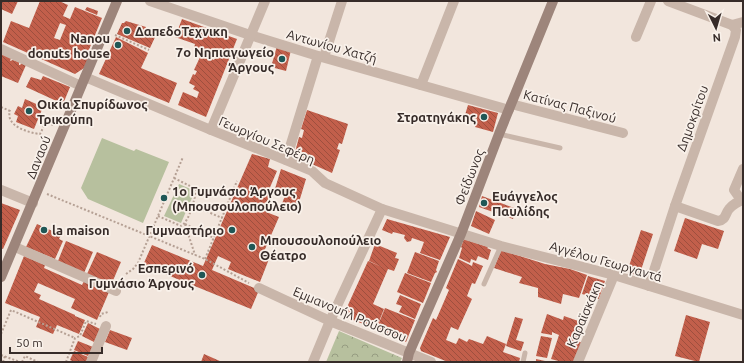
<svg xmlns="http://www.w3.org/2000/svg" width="744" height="363" viewBox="0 0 744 363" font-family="Ubuntu,sans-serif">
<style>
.grass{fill:#b7c09e}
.park{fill:url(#park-crowns)}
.building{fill:url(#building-back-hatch);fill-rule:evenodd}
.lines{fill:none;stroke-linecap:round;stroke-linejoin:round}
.path{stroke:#b5a094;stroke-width:2;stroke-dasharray:2 2;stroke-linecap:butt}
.lane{stroke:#c9b6aa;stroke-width:5}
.street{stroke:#c9b6aa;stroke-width:10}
.secondary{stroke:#9d857b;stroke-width:10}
.poi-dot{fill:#205756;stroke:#f9f1ea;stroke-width:1.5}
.labels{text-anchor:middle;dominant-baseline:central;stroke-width:3.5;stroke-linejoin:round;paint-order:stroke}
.poi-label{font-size:13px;font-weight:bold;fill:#372c29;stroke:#f9f1ea;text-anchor:start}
.street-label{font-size:13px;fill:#372c29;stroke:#f9f1ea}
</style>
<defs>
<pattern id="park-crowns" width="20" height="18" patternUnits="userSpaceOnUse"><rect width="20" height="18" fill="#b7c09e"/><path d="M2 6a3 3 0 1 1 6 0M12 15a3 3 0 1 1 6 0" fill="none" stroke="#969c81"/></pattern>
<pattern id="building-back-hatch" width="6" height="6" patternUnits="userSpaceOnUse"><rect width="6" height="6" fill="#c25f4b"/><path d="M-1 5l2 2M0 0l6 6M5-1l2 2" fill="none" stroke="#9e4f3e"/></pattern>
</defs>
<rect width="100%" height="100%" fill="#f2e6dd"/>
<!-- grass -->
<g class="grass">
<polygon points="102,138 134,151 136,149 169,162 143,223 88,199 81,188"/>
<polygon points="179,184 195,191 181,223 164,216"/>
</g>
<!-- park -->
<polygon class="park" points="339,331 402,358 400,362 326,362"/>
<!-- building -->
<g class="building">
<polygon points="1,1 18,1 12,14 1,9"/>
<path d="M40 1H59L68 5 63 16 70 19 75 7 102 18 88 52 91 53 84 68 75 74 3 42 11 21 29 28ZM60 23 66 25 60 40 54 38Z"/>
<polygon points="87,7 98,11 97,15 85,10"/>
<polygon points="182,19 237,39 206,117 178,105 183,92 197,98 199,92 193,89 195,86 189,83 193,74 195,75 197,71 194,70 201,55 214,60 217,53 210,50 209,55 201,52 201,50 194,48 195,44 175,37"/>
<polygon points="126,21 146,27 145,32 156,35 150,48 117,34 122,23 124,23"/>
<polygon points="116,37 148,53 141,68 177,83 169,103 99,74"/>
<polygon points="277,46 291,50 286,71 271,67"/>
<polygon points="1,53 11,58 10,61 13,60 19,62 19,65 20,65 22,63 26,65 18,83 1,76"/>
<polygon points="43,76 70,87 63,104 26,87 31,77 41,80"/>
<polygon points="25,99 43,107 34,129 16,122 18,116 14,114 18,106 22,108"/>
<polygon points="468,105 498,113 493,132 475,127 477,119 465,115"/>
<polygon points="307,110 348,124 342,144 339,143 337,149 340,150 332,173 294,156 299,137 302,138 304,130 301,129"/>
<polygon points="252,154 270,159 268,167 277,171 268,192 273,194 266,212 279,217 262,256 269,259 260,282 228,269 231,262 218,256 212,270 259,290 251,309 143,265 152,245 203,266"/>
<polygon points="281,169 306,179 296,212 281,206 285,196 274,192"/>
<polygon points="482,196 517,209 513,219 479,207"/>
<polygon points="1,203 20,210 3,249 1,248"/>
<polygon points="476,211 495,220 489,234 471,226"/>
<polygon points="685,218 724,231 718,249 702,244 697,259 674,251"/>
<polygon points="387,219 450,237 440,260 420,253 424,242 412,238 411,241 407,242 404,238 405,235 393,232 392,234 382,230"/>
<polygon points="37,224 61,235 59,239 63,241 55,259 26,247"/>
<polygon points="641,230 653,234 639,276 627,272"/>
<polygon points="464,239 488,247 487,248 491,250 488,260 478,256 476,261 471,259 470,263 459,258 462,248 461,247"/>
<polygon points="66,241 93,252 84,273 58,261"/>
<polygon points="375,244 397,253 395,258 399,259 394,271 388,269 373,304 384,309 376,329 343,316 368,261 382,267 369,261"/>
<polygon points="501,250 545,264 570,269 587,275 579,298 563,294 561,304 538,297 538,288 519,283 522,277 494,268"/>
<polygon points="97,252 121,262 111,285 87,274"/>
<polygon points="415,252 439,261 436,270 437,272 435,273 431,282 407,273"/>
<polygon points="24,256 45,265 44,268 82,285 84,281 109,292 97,320 71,308 75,299 38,283 34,292 41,295 39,299 75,315 75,316 85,320 79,334 57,325 53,334 36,327 40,317 5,303"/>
<polygon points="458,259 472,266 473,262 483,266 475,284 472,283 467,296 472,299 458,330 451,327 446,340 456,344 459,338 467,342 469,339 483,344 487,336 506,344 503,352 520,358 519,362 448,362 421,351 420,348 433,318 436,320 449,290 446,288"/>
<polygon points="405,273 431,283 423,303 397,292"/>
<polygon points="588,276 605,281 599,299 582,294"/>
<polygon points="400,295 421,304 415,319 399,312 402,306 396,304"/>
<polygon points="385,308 415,320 406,342 376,330"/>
<polygon points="547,314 563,320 564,316 584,323 577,341 583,343 575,362 562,362 551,359 559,335 552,332 552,335 541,333"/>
<polygon points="686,315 710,322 699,362 675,356"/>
<polygon points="515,317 523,319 516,340 524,342 521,351 506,346"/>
<polygon points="88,323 100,329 94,342 82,336"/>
<polygon points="110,330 132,338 127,350 105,342"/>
<polygon points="541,336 552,338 547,358 536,356"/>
<polygon points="78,341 93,347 88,356 74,350"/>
<polygon points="74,351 88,357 86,362 74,362 70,360"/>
<polygon points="204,354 222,362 201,362"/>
<polygon points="536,359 545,361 545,362 536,362"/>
</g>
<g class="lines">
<!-- path -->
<g class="path">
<polyline points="115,35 149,50"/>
<path d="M1 107 10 111C5 126 29 133 40 134L46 122 53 125"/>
<polyline points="47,194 205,259 249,283"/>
<polyline points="192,205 222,218"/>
<path d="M158 216 181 226C189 222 195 199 196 190L192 187 174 178"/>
<polyline points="185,224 195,255"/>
<polyline points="185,224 214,238"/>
<polyline points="205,259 237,181"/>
<polyline points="126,274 133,269 138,263 183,157"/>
<polyline points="100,317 101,314 108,312"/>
<polyline points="1,334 11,310 75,338"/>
<polyline points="1,355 20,362"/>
<polyline points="3,362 5,356"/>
<polyline points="22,362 25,356 38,362"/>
<polyline points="66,362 75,338 80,336 86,321 96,324"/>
</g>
<!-- lane -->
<g class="lane">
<polyline points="499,134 560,148"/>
<polyline points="484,284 501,246"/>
<polyline points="523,362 525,353"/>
</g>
<!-- street -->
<g class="street">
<polyline points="150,1 250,35 318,56 509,110"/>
<polyline points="732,25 743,22"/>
<polyline points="636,37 651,1"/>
<polyline points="1,49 81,86"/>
<polyline points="324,57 342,1"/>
<polyline points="85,77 211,130 286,160 312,171 325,183 382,209 501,246 614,275 743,315"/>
<polyline points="421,85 454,1"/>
<polyline points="511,104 623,133"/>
<polyline points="211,130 265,1"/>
<polyline points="286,160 318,56"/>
<polyline points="1,190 33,203"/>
<polyline points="741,200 734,190 743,169"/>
<path d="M675 206 718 221C726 220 725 214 729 209 732 205 739 201 743 200"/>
<polyline points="15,247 116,291"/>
<polyline points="649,286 675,206 735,37 736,30 732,25 668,1"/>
<polyline points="259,288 330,321 431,362"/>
<polyline points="91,362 106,326"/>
<polyline points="313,362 330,321 382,209"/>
<polyline points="578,362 614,275"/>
</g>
<!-- secondary -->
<g class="secondary">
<polyline points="1,277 117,1"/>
<polyline points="407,362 409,353 461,234 499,134 553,1"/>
</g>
</g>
<!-- markers -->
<g class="poi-dot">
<circle cx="127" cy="31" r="4"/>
<circle cx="118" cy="45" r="4"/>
<circle cx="282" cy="59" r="4"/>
<circle cx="29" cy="111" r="4"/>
<circle cx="484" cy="117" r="4"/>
<circle cx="164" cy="198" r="4"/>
<circle cx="484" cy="203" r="4"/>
<circle cx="44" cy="230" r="4"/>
<circle cx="232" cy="230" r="4"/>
<circle cx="252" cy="247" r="4"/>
<circle cx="202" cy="275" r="4"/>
</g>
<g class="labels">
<!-- poi labels -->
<g class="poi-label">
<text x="135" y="31">ΔαπεδοΤεχνικη</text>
<text x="110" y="38" text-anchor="end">Nanou<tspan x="110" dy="15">donuts house</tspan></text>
<text x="274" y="52" text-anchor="end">7ο Νηπιαγωγείο<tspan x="274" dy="15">Άργους</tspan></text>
<text x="37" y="104">Οικία Σπυρίδωνος<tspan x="37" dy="15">Τρικούπη</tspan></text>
<text x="476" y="117" text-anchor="end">Στρατηγάκης</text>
<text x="172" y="191">1ο Γυμνάσιο Άργους<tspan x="172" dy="15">(Μπουσουλοπούλειο)</tspan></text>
<text x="492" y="196">Ευάγγελος<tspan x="492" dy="15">Παυλίδης</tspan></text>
<text x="52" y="230">la maison</text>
<text x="224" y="230" text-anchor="end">Γυμναστήριο</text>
<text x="260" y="240">Μπουσουλοπούλειο<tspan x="260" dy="15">Θέατρο</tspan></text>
<text x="194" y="268" text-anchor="end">Εσπερινό<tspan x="194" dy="15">Γυμνάσιο Άργους</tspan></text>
</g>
<!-- street labels -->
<g class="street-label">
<text transform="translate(332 46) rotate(16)">Αντωνίου Χατζή</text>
<text transform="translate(570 106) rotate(15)">Κατίνας Παξινού</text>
<text transform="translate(692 118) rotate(-70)">Δημοκρίτου</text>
<text transform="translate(267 140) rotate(23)">Γεωργίου Σεφέρη</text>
<text transform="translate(38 157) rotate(-68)">Δαναού</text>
<text transform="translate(469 177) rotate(-69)">Φείδωνος</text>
<text transform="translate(606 261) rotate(16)">Αγγέλου Γεωργαντά</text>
<text transform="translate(350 314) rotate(23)">Εμμανουήλ Ρούσσου</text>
<text transform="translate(584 314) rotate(-67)">Καραϊσκάκη</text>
</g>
</g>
<!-- border -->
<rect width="744" height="363" fill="none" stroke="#372c29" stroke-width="4"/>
<!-- north arrow -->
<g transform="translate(716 28) rotate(175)" stroke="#f9f1ea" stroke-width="3" paint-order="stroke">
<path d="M0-3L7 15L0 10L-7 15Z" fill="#372c29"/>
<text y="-6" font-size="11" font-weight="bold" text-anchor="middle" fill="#372c29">N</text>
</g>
<!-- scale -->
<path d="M10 347v6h92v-6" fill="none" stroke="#372c29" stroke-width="2"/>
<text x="16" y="347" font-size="12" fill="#372c29" stroke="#f9f1ea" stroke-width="3" paint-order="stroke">50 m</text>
</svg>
